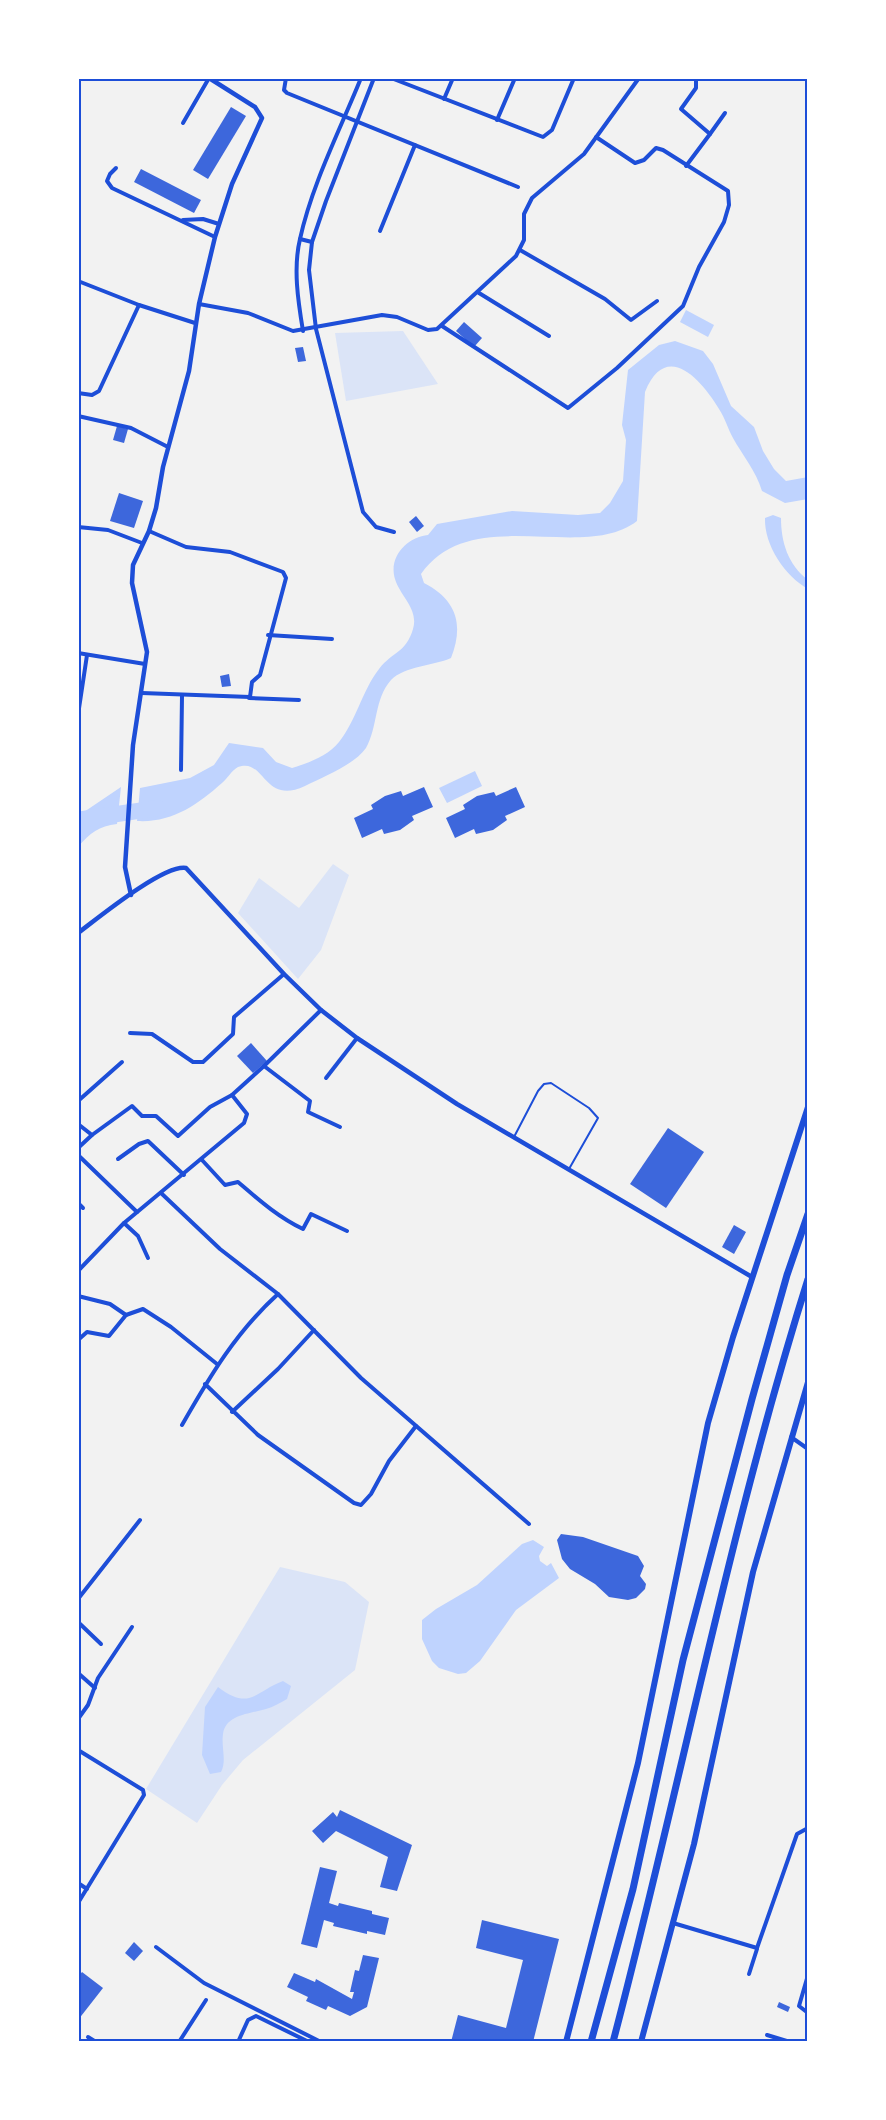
<svg xmlns="http://www.w3.org/2000/svg" width="886" height="2120" viewBox="0 0 886 2120" font-family="'Noto Sans',sans-serif">
<style>
.green{fill:#dbe4f7}
.water{fill:#bfd3fe}
.lines{fill:none;stroke-linecap:round;stroke-linejoin:round}
.river{stroke:#bfd3fe;stroke-width:16}
.building{fill:#3d67dc}
.service{stroke:#1d4ed8;stroke-width:2}
.minor{stroke:#1d4ed8;stroke-width:4}
.tertiary{stroke:#1d4ed8;stroke-width:4.5}
.primary{stroke:#1d4ed8;stroke-width:6}
.motorway{stroke:#1d4ed8;stroke-width:7}
.neatline{fill:none;stroke:#1d4ed8;stroke-width:2}
</style>
<rect width="100%" height="100%" fill="#f2f2f2"/>
<!-- green -->
<g class="green">
<polygon points="403,331 438,384 346,401 335,333"/>
<polygon points="333,864 349,875 321,950 298,979 238,913 259,878 299,908"/>
<polygon points="280,1567 345,1582 369,1602 355,1670 243,1760 222,1785 197,1823 146,1789"/>
</g>
<!-- water -->
<g class="water">
<polygon points="686,310 714,325 708,337 680,322"/>
<path d="M675 341 703 351 713 364 731 406 754 427 763 451 774 469 786 481 808 477V499L785 503 762 491C756 471 743 456 733 438 728 429 725 418 719 409 701 379 666 340 645 392L637 521C583 563 471 502 421 574L424 583C457 600 464 625 451 658 433 666 405 666 391 680 374 699 378 727 366 748 354 765 323 777 305 786 263 806 265 757 238 767 232 770 227 779 222 783 197 805 172 823 137 821L140 788 190 778 214 765 229 743 263 748 276 762 292 768C308 763 328 756 339 742 356 721 362 691 379 669 393 651 406 653 413 629 419 609 400 596 395 579 388 556 408 537 428 535L437 524 512 511 578 515 600 513 610 503 623 481 626 440 622 425 628 370 659 345Z"/>
<path d="M773 515 781 518C781 542 788 565 808 580V589C785 576 764 545 765 518Z"/>
<polygon points="475,771 482,786 447,803 439,788"/>
<path d="M121 787 117 824C99 826 90 833 78 847V816Z"/>
<polygon points="533,1540 544,1547 539,1556 540,1561 547,1566 551,1563 559,1578 516,1610 480,1661 466,1673 458,1674 439,1668 432,1661 422,1639 422,1620 436,1609 477,1585 522,1544"/>
<path d="M283 1681 291 1686 287 1699C280 1703 273 1707 266 1709 250 1714 226 1714 223 1734 221 1747 227 1761 221 1772L210 1774 202 1755 205 1707 218 1687C250 1711 254 1692 283 1681Z"/>
</g>
<g class="lines">
<!-- river -->
<polyline class="river" points="78,829 83,819 158,808"/>
</g>
<!-- building -->
<g class="building">
<polygon points="231,107 246,116 208,179 193,170"/>
<polygon points="141,169 201,200 194,213 134,182"/>
<polygon points="464,322 482,338 474,347 456,331"/>
<polygon points="303,347 306,361 298,362 295,348"/>
<polygon points="117,426 128,429 124,443 113,440"/>
<polygon points="119,493 143,501 134,528 110,521"/>
<polygon points="416,516 424,526 417,532 409,522"/>
<polygon points="229,674 231,686 222,687 220,676"/>
<polygon points="424,787 433,807 412,816 414,820 400,830 384,834 382,829 362,838 354,818 373,809 371,805 385,796 401,791 403,796"/>
<polygon points="516,787 525,807 505,816 507,820 493,830 476,834 474,829 455,838 446,818 465,809 463,805 477,796 494,792 496,796"/>
<polygon points="251,1043 267,1061 253,1073 237,1056"/>
<polygon points="668,1128 704,1152 666,1208 630,1184"/>
<polygon points="734,1225 746,1232 734,1254 722,1247"/>
<polygon points="561,1534 583,1537 638,1556 644,1566 640,1576 646,1584 645,1589 636,1598 628,1600 609,1597 595,1584 570,1569 562,1559 557,1540"/>
<polygon points="340,1810 412,1845 397,1891 380,1887 388,1857 336,1831 323,1843 312,1831 333,1812 337,1817"/>
<polygon points="320,1867 337,1871 329,1903 338,1906 339,1903 372,1911 372,1914 389,1918 385,1935 367,1931 367,1934 333,1926 334,1923 324,1920 317,1948 301,1944"/>
<polygon points="482,1920 559,1939 533,2042 451,2042 458,2015 506,2028 523,1960 476,1948"/>
<polygon points="134,1942 143,1951 134,1961 125,1953"/>
<polygon points="363,1955 379,1958 367,2007 350,2016 328,2006 326,2010 306,2001 308,1997 287,1987 294,1973 315,1982 316,1979 352,1999 354,1992 350,1992 355,1970 359,1971"/>
<polygon points="82,1972 103,1988 78,2020 78,1977"/>
<polygon points="779,2002 790,2007 788,2012 777,2007"/>
</g>
<g class="lines">
<!-- service -->
<polyline class="service" points="514,1137 538,1091 544,1084 551,1083 589,1108 598,1118 569,1169"/>
<!-- minor -->
<g class="minor">
<polyline points="286,78 284,90 287,93 518,187"/>
<polyline points="374,78 326,201 312,242 309,270 316,329 363,512 376,527 394,532"/>
<polyline points="391,78 543,137 552,130 574,78"/>
<polyline points="444,99 453,78"/>
<polyline points="497,120 515,78"/>
<polyline points="183,123 209,78"/>
<polyline points="710,134 725,113"/>
<polyline points="686,166 710,134 681,109 696,88 696,78"/>
<polyline points="116,168 110,174 107,181 112,188 215,237"/>
<polyline points="183,220 203,219 219,224"/>
<polyline points="380,231 415,145"/>
<polyline points="300,239 312,242"/>
<polyline points="520,250 605,299 631,320 657,301"/>
<polyline points="78,281 139,305 195,323"/>
<polyline points="479,293 549,336"/>
<polyline points="199,304 248,313 293,331 382,315 397,317 428,330 437,329 516,256 524,240 524,214 532,198 584,154 639,78"/>
<polyline points="442,326 568,408 617,368 683,306 699,267 724,222 729,205 728,191 663,150 656,148 644,160 635,163 596,137"/>
<path d="M303 331C298 301 293 268 300 239 312 184 340 130 361 78"/>
<polyline points="78,393 92,395 99,391 139,305"/>
<polyline points="78,416 131,428 168,447"/>
<polyline points="78,527 108,530 142,543"/>
<polyline points="268,635 332,639"/>
<polyline points="78,653 145,664"/>
<polyline points="142,693 250,697 252,682 260,675 286,578 283,572 230,552 186,547 149,531"/>
<polyline points="249,698 299,700"/>
<polyline points="78,715 87,655"/>
<polyline points="181,770 182,696"/>
<polyline points="130,1033 152,1034 193,1062 203,1062 233,1034 234,1017 284,974"/>
<polyline points="264,1066 310,1101 308,1112 340,1127"/>
<polyline points="326,1078 357,1038"/>
<polyline points="78,1101 122,1062"/>
<polyline points="78,1124 92,1135 132,1106 142,1116 156,1116 178,1136 210,1107 232,1095 264,1066 321,1010"/>
<polyline points="78,1148 92,1135"/>
<polyline points="78,1155 137,1212"/>
<polyline points="118,1159 139,1144 148,1141 184,1175"/>
<path d="M202 1160 225 1185 238 1182C259 1200 278 1217 303 1229L311 1214 347 1231"/>
<polyline points="161,1193 220,1249 278,1294 361,1378 529,1524"/>
<polyline points="78,1203 83,1208"/>
<polyline points="124,1223 138,1236 148,1258"/>
<polyline points="78,1271 124,1223 244,1123 247,1114 232,1095"/>
<polyline points="78,1296 110,1304 126,1315 109,1336 87,1332 78,1340"/>
<polyline points="126,1315 143,1309 171,1327 217,1364"/>
<polyline points="205,1384 258,1435 354,1503 361,1505 371,1494 389,1461 416,1426"/>
<polyline points="232,1412 278,1369 314,1330"/>
<path d="M182 1425C210 1376 236 1332 278 1294"/>
<polyline points="791,1437 808,1449"/>
<polyline points="78,1599 140,1520"/>
<polyline points="78,1622 101,1644"/>
<polyline points="78,1673 95,1688"/>
<polyline points="78,1719 88,1705 98,1678 132,1627"/>
<polyline points="78,1750 143,1790 144,1795 78,1903"/>
<polyline points="78,1883 87,1889"/>
<polyline points="673,1923 757,1948 797,1834 808,1828"/>
<polyline points="156,1947 204,1983 321,2042"/>
<polyline points="749,1974 757,1949"/>
<polyline points="808,1975 799,2006 808,2013"/>
<polyline points="767,2035 790,2042"/>
<polyline points="88,2037 96,2042"/>
<polyline points="179,2042 206,2000"/>
<polyline points="238,2042 248,2020 256,2016 309,2042"/>
</g>
<!-- tertiary -->
<g class="tertiary">
<polyline points="131,895 125,867 133,745 147,652 132,583 133,565 149,531 156,508 163,467 189,371 199,304 215,237 232,184 262,118 255,107 209,78"/>
<path d="M78 933C98 918 164 864 186 868L284 974 321 1010 357 1038 457 1104 752 1277"/>
</g>
<!-- primary -->
<g class="primary">
<polyline points="566,2042 638,1763 708,1423 733,1337 808,1107"/>
<polyline points="641,2042 694,1844 753,1572 808,1382"/>
</g>
<!-- motorway -->
<g class="motorway">
<polyline points="591,2042 633,1889 683,1660 752,1399 787,1275 808,1214"/>
<path d="M613 2042C680 1788 729 1530 808 1279"/>
</g>
</g>
<!-- border -->
<rect width="886" height="2120" fill="none" stroke="#ffffff" stroke-width="159"/>
<rect x="80" y="80" width="726" height="1960" class="neatline"/>
</svg>
